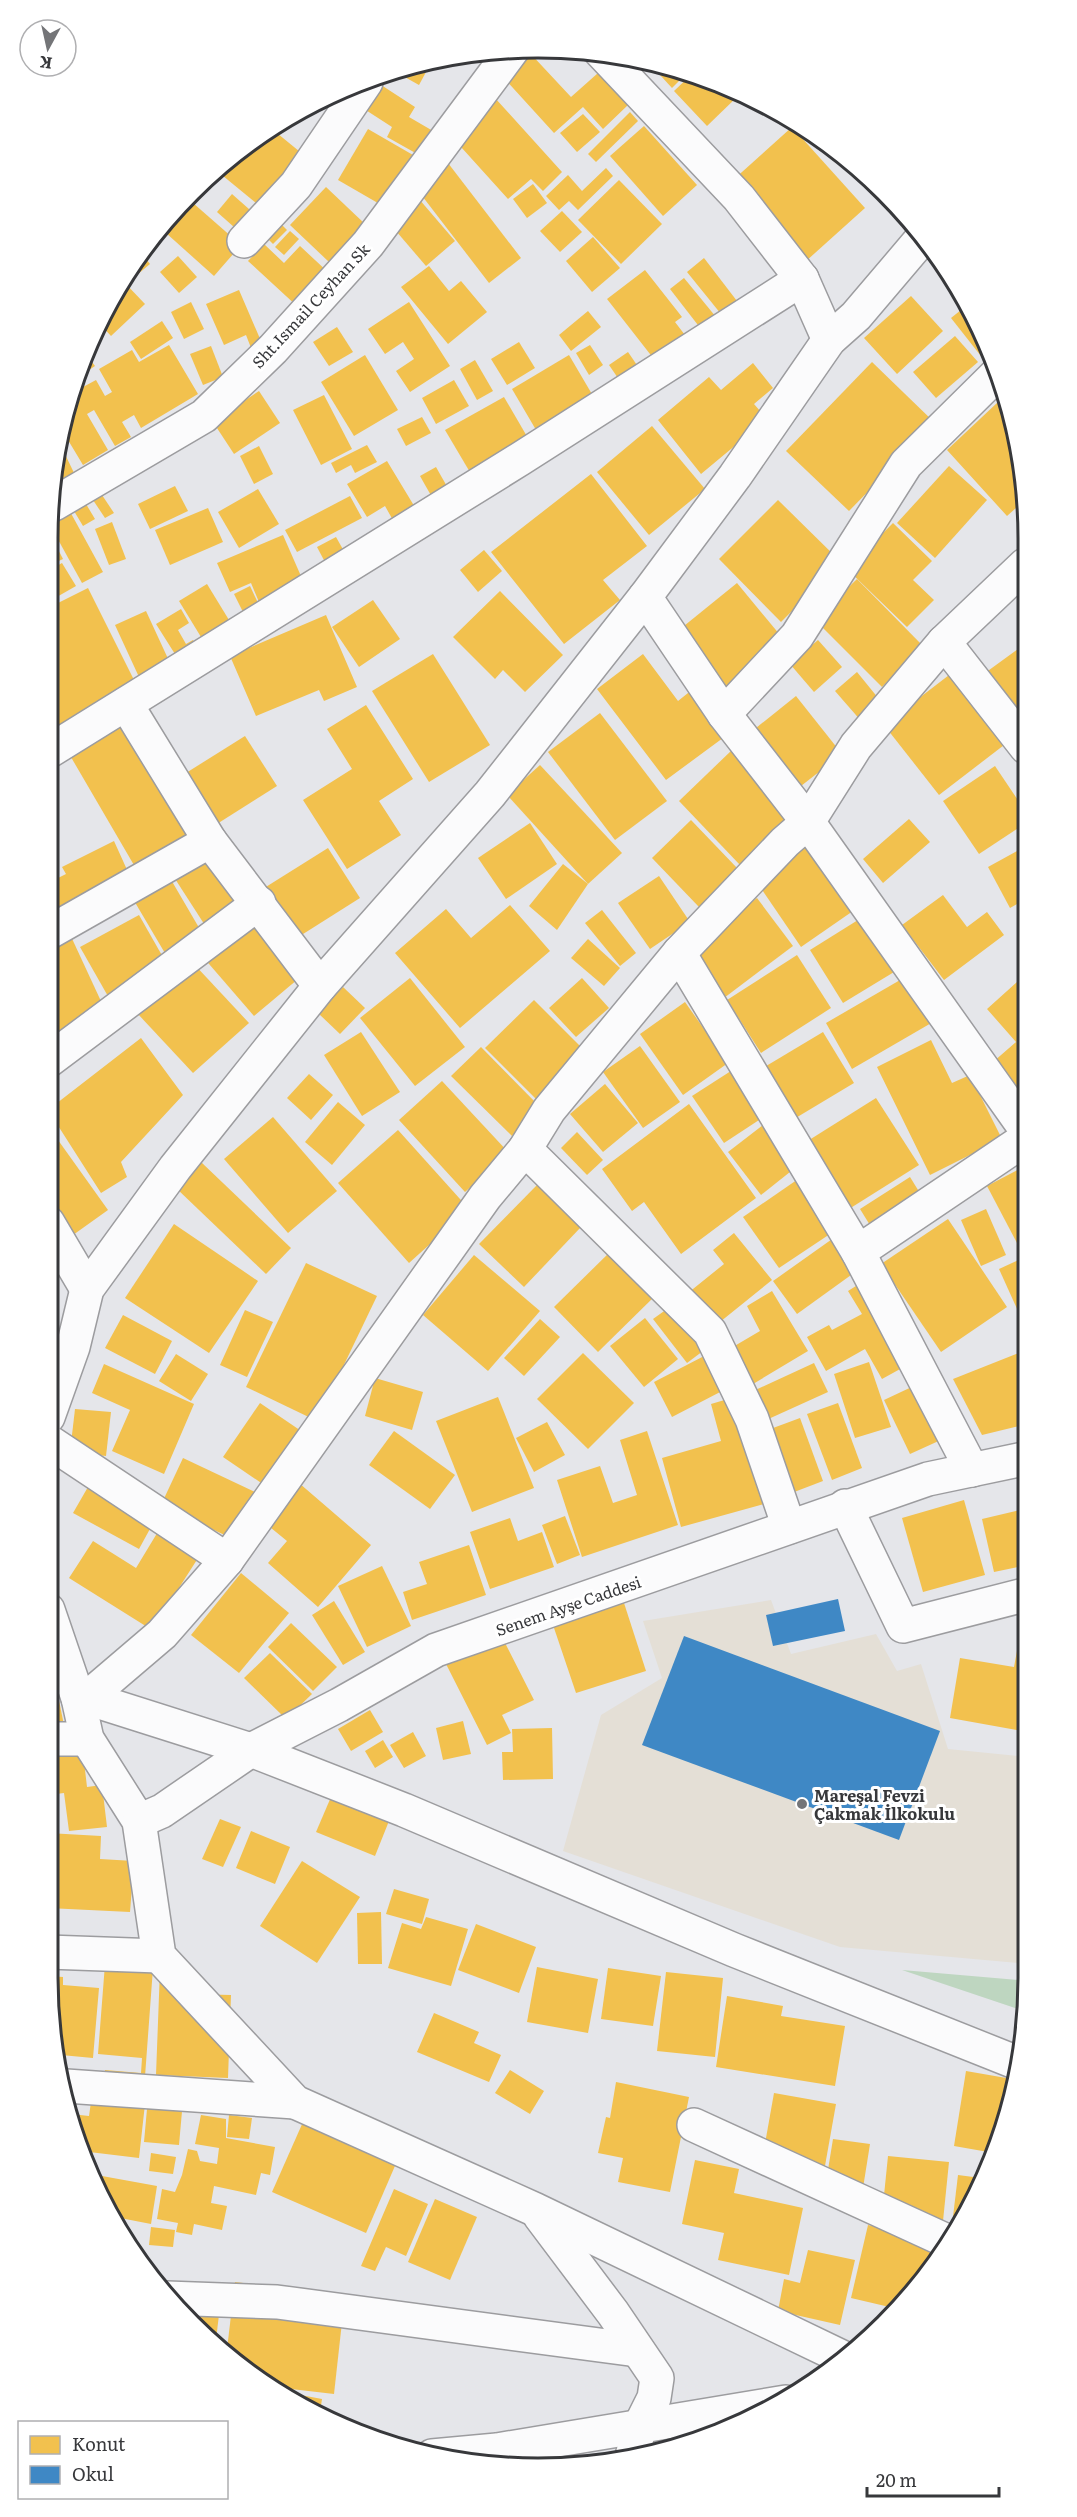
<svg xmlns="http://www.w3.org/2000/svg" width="1077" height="2517" viewBox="0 0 1077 2517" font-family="Literata,serif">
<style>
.education{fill:#e4dfd6}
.green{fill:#bed6c0}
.homes{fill:#f2c14e}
.schools{fill:#3f88c5}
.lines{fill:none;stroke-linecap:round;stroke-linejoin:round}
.minor-casing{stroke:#9c9c9f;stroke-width:36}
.major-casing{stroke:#9c9c9f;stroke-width:36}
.minor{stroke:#fbfbfc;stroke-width:33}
.major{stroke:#fbfbfc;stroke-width:33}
.poi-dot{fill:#747578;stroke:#fff;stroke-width:2}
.labels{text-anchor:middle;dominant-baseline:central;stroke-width:6;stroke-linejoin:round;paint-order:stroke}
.street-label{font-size:16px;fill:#37383b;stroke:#fff}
.poi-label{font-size:16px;font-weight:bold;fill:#37383b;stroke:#fff;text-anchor:start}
.rim{fill:none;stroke:#37383b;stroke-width:3}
</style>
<rect width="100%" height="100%" fill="#e5e6ea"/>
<!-- education -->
<polygon class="education" points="771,1600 791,1654 876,1634 897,1671 921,1664 948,1749 1028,1757 1029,1964 840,1947 563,1851 601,1715 662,1678 643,1621"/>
<!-- green -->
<polygon class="green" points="902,1970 1029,1981 1024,2011"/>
<!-- homes -->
<g class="homes">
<polygon points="529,52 571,97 598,73 628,105 603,129 583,107 554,133 502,76"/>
<polygon points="432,61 419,85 394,71 412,65"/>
<polygon points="649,63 688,72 672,88"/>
<polygon points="693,73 738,96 707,126 674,91"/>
<polygon points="375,81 415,107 409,117 433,131 419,155 387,137 392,127 358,105"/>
<polygon points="326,97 311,112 307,108 322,98"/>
<polygon points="495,98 562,172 543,191 531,179 508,199 452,137"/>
<polygon points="630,112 638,121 596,162 588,154"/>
<polygon points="583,114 600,132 577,152 560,133"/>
<polygon points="644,126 697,185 663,216 610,156"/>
<polygon points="792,127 865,208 805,262 732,181"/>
<polygon points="272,129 305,156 262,208 217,171 240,149"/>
<polygon points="368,129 413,155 383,206 338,180"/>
<polygon points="448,163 521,258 489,283 416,188"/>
<polygon points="606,168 613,176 578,210 569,201 559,210 546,196 568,175 582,191"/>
<polygon points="212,176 216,181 207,191 201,185"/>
<polygon points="619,180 662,224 621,264 578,220"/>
<polygon points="533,184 547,203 527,218 513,199"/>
<polygon points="326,187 365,224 329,262 290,225"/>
<polygon points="232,194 259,218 243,235 217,212"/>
<polygon points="419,199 455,241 426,266 390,224"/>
<polygon points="193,203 241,245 214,276 166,233"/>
<polygon points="562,211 582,232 560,252 540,231"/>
<polygon points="274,217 287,230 273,244 260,231"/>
<polygon points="290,231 299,239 284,255 275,247"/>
<polygon points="593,237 620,268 592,292 566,261"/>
<polygon points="264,244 284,263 300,246 330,274 299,308 248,261"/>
<polygon points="142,254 150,264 138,274 132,267"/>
<polygon points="178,256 197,277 179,293 160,272"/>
<polygon points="704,258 737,301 721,314 687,272"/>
<polygon points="429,266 449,291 461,281 487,312 448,344 401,287"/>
<polygon points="645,270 682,317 675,322 688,339 657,363 607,299"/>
<polygon points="684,278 716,317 701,329 670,289"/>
<polygon points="123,281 145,304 111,336 100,324 114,293"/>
<polygon points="239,290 264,348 253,353 246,335 224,345 206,304"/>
<polygon points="911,296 943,331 897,374 864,338"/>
<polygon points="191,302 204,329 184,339 171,312"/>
<polygon points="409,302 450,366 410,392 396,371 414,359 403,342 385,354 368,329"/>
<polygon points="966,306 992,350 994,360 988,365 951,318"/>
<polygon points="588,311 601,327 571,351 559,335"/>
<polygon points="162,321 173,338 141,359 130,342"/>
<polygon points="337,327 353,352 329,366 313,342"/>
<polygon points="955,336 978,362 936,398 913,372"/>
<polygon points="519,342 535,368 507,385 491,359"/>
<polygon points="169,345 198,394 141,428 134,415 122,422 131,437 115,446 94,410 87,414 108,450 83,465 65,435 72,393 96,380 105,396 112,392 99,369 132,350 139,362"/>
<polygon points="590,345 603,365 589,375 576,353"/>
<polygon points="211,346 223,377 203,385 190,354"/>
<polygon points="628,352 641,371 622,384 609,365"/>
<polygon points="86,354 95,366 74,380"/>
<polygon points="365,355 398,410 354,436 321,382"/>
<polygon points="569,355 596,401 539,435 512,389"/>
<polygon points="475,360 493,391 477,400 460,369"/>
<polygon points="872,362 935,423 849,511 786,451"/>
<polygon points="753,363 773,388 754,404 767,419 701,474 658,420 709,377 721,390"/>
<polygon points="454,380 469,406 436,424 422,398"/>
<polygon points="1000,381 1025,474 1025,500 1007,516 947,450 998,402 989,391"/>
<polygon points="259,391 280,423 234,454 213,422"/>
<polygon points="324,395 352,449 321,465 293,410"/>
<polygon points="504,397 532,445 474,479 445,430"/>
<polygon points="422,417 431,433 406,446 397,429"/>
<polygon points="652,426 705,489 649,535 597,472"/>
<polygon points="367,445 377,462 355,473 351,465 336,473 331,463"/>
<polygon points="259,446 273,474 254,484 240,456"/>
<polygon points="63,450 75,475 57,483"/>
<polygon points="387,461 416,509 394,522 385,506 367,517 347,484"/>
<polygon points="949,466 987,500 935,558 897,523"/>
<polygon points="436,467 449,490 433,499 420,476"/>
<polygon points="591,474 647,546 603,580 620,600 564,644 491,552"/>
<polygon points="175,486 188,511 150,529 138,504"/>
<polygon points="258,489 279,524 239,548 218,512"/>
<polygon points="100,492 114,513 105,518 91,497"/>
<polygon points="350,496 362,518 297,552 285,530"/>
<polygon points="83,499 95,519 83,526 71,506"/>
<polygon points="778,500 841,562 781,622 719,559"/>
<polygon points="67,506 103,572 82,583 50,525 52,514"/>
<polygon points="208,508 223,542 170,565 155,530"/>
<polygon points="112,522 126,559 109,565 95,529"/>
<polygon points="893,523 932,561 913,580 934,600 907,627 847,569"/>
<polygon points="49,532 63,559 48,566 48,538"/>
<polygon points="283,535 304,583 259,602 251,583 230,592 217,563"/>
<polygon points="336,537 345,553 326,564 317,547"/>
<polygon points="484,550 502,571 478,592 460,570"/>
<polygon points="62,563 76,586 48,602 48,571"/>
<polygon points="857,579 923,646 882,687 815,620"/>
<polygon points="737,583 785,641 726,687 679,630"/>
<polygon points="207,584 229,620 201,637 179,601"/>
<polygon points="250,586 259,605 243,612 234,594"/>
<polygon points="88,588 138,688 48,732 48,644 59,638 48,617 48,608"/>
<polygon points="500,591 563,655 525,692 503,670 495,679 453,637"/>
<polygon points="373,600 400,639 359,667 332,627"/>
<polygon points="181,609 189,623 178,630 186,644 193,640 199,650 180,662 156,624"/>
<polygon points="146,611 170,663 139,677 115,625"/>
<polygon points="326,615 357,687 324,701 319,690 256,716 230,656"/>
<polygon points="818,640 842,667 814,692 790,664"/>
<polygon points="1025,644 1025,705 1014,713 985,673"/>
<polygon points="433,654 490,745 429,782 372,691"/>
<polygon points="643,654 678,701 693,689 727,735 666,780 597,689"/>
<polygon points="857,672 883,704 862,722 835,691"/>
<polygon points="953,672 1008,742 939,795 884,725"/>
<polygon points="796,696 842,754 792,793 746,736"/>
<polygon points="366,705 413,779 379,801 401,835 347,869 303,800 352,769 327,729"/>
<polygon points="600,713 667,801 615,840 548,752"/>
<polygon points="122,721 192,840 138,872 68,752"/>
<polygon points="245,736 277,786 209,829 178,778"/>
<polygon points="733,749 795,812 740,865 679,801"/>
<polygon points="540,765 622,853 588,884 507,795"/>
<polygon points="995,766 1026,812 1026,823 979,854 943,801"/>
<polygon points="909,819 930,842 883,883 863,859"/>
<polygon points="691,820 738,869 699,907 652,858"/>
<polygon points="530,823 557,864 506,899 478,858"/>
<polygon points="114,841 133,883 48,924 48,883 66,874 62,867"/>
<polygon points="808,846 853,911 801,947 756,881"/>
<polygon points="1026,846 1026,899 1010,908 988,867"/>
<polygon points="209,847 247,905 208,930 170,871"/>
<polygon points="328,848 360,898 292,941 261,890"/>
<polygon points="563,864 588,884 557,930 529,906"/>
<polygon points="659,876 690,922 650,949 618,903"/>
<polygon points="170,878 205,938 169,960 133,899"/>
<polygon points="943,895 967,927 987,912 1004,935 944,980 902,925"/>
<polygon points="757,898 793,946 724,998 687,950"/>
<polygon points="510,905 550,951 460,1028 395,953 446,909 471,938"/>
<polygon points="602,910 636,953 620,966 585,923"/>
<polygon points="253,914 304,974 254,1016 203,957"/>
<polygon points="139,915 168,966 109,998 80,947"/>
<polygon points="866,915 899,969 843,1003 810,950"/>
<polygon points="68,930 106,1012 48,1038 48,939"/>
<polygon points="588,939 620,968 604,986 571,958"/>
<polygon points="797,955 831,1008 761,1053 727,1000"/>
<polygon points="193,963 249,1023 193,1073 137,1013"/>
<polygon points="907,976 933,1022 852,1069 826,1023"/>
<polygon points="410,978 465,1047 415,1086 360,1018"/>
<polygon points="582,978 609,1008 576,1037 549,1008"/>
<polygon points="1017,982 1026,993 1027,1101 993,1062 1016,1042 987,1009"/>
<polygon points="343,987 365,1008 340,1034 318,1013"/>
<polygon points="534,1000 589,1055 540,1103 485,1048"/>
<polygon points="685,1002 728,1063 683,1095 640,1034"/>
<polygon points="361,1032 400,1092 362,1116 324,1055"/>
<polygon points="823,1032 854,1083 789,1122 758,1071"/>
<polygon points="141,1038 183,1095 121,1162 127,1177 101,1193 48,1110"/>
<polygon points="931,1040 952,1083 970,1075 1002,1139 930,1175 877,1067"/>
<polygon points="640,1046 680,1102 643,1128 603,1072"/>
<polygon points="481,1047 540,1107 512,1136 451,1076"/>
<polygon points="734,1069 765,1116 724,1143 692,1096"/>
<polygon points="309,1074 333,1095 311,1120 287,1098"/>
<polygon points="442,1081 509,1153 465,1192 399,1120"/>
<polygon points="605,1084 638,1123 603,1152 570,1114"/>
<polygon points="876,1098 919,1165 849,1209 806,1142"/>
<polygon points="338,1102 365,1125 332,1165 305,1142"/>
<polygon points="689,1104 756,1198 681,1254 644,1202 632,1211 602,1169"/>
<polygon points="273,1117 337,1191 288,1233 224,1159"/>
<polygon points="767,1122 800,1164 761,1195 728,1152"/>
<polygon points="398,1130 469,1209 409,1263 338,1183"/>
<polygon points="577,1132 603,1160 587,1175 561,1148"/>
<polygon points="53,1133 108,1210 73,1235 48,1201 48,1136"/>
<polygon points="201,1162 291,1248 266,1274 176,1188"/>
<polygon points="1027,1165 1027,1237 1017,1243 987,1186"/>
<polygon points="804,1175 839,1228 779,1268 743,1217"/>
<polygon points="910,1177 923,1198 873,1230 860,1209"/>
<polygon points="537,1185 581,1227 524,1287 479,1244"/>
<polygon points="986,1209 1006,1255 981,1266 961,1220"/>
<polygon points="948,1219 1007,1307 941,1352 881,1264"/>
<polygon points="174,1224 258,1281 209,1353 125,1298"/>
<polygon points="734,1233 772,1280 715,1326 688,1293 724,1264 713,1250"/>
<polygon points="835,1237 858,1270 797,1314 773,1281"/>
<polygon points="613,1249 657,1294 598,1352 554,1307"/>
<polygon points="474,1255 540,1311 488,1371 423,1315"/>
<polygon points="1027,1256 1027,1320 1023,1322 999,1269"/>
<polygon points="306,1263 377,1296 317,1421 246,1387"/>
<polygon points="864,1281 911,1363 882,1379 865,1349 826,1371 807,1337 829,1325 832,1330 862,1314 848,1291"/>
<polygon points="772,1291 808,1351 748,1387 726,1351 760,1331 747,1306"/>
<polygon points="674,1304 707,1348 687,1363 653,1319"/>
<polygon points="245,1310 273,1322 247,1377 220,1365"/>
<polygon points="123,1315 172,1341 155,1374 105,1348"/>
<polygon points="645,1318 678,1359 644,1387 610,1346"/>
<polygon points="540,1319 560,1337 524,1376 504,1358"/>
<polygon points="48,1322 59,1335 48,1354"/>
<polygon points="1026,1350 1027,1424 982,1435 953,1379"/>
<polygon points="583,1353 634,1403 588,1449 537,1399"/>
<polygon points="176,1354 208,1374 191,1401 159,1381"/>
<polygon points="706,1355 724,1390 672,1417 654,1382"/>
<polygon points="869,1362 891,1427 855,1438 834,1374"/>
<polygon points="814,1363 828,1392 764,1421 751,1392"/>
<polygon points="104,1364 194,1404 164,1474 112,1451 130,1410 92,1393"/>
<polygon points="375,1378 423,1392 412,1430 365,1416"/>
<polygon points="918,1384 943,1439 910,1454 884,1400"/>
<polygon points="738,1396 768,1503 681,1527 662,1458 721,1441 711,1404"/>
<polygon points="498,1397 534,1488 472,1512 436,1421"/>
<polygon points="260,1403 307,1435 270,1489 223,1457"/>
<polygon points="838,1403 862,1468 832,1480 807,1414"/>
<polygon points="75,1409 111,1412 106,1456 70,1452"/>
<polygon points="800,1418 823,1481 789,1494 765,1431"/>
<polygon points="547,1422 565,1455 534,1472 516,1438"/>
<polygon points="394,1431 455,1475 430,1509 369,1465"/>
<polygon points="647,1431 678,1525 582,1557 557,1480 600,1466 613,1503 637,1495 620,1440"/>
<polygon points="183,1458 255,1492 233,1539 161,1505"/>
<polygon points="92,1480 157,1516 139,1549 73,1513"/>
<polygon points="299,1483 371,1545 318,1607 268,1563 287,1541 265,1523"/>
<polygon points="964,1500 985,1575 923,1592 902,1518"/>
<polygon points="1028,1508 1028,1565 994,1572 982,1519"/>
<polygon points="565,1516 580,1555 557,1564 542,1525"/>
<polygon points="510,1518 518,1541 542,1532 554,1567 490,1589 470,1532"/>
<polygon points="159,1530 200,1555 152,1630 69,1578 93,1541 136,1568"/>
<polygon points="469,1545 486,1595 412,1620 403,1592 427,1584 419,1562"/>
<polygon points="382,1566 411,1626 367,1647 338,1586"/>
<polygon points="241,1573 289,1613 239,1673 191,1635"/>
<polygon points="334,1601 365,1652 343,1665 312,1615"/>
<polygon points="624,1603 646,1671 576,1693 553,1625"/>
<polygon points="1025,1608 1028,1608 1028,1732 950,1718 960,1658 1014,1667"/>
<polygon points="291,1623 337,1667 313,1691 268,1647"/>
<polygon points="501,1635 534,1700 502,1715 511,1733 487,1745 445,1662"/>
<polygon points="48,1652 49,1652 65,1730 48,1730"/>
<polygon points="270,1653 312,1694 286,1719 244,1678"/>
<polygon points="370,1710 383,1732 351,1751 338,1729"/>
<polygon points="463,1721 471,1754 443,1760 436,1728"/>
<polygon points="552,1728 553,1779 503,1780 502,1752 513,1752 512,1729"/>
<polygon points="413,1732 426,1756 404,1768 390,1745"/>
<polygon points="383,1740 393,1757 375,1768 365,1751"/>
<polygon points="82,1744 87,1787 102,1785 107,1827 69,1831 64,1793 48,1795 48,1748"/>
<polygon points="331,1797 389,1821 375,1856 316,1832"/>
<polygon points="220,1819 241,1827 223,1867 202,1859"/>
<polygon points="251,1831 290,1847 275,1884 236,1868"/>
<polygon points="48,1833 101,1836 100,1859 134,1861 130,1912 48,1908"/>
<polygon points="302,1861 360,1897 317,1963 260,1926"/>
<polygon points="394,1889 429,1899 422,1924 386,1914"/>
<polygon points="381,1912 382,1964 358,1964 357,1913"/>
<polygon points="426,1917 468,1929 451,1986 388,1968 402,1923 421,1929"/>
<polygon points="476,1924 536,1947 519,1993 458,1970"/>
<polygon points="105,1964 153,1968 144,2090 104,2086 105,2070 141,2073 142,2058 98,2054"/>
<polygon points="537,1967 598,1979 588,2033 527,2022"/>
<polygon points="608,1968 661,1976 653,2026 601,2019"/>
<polygon points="160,1969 192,1994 231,1995 228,2078 156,2075"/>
<polygon points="666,1972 723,1978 715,2057 657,2051"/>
<polygon points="48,1976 63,1977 63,1985 99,1988 93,2058 61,2055"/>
<polygon points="727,1996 783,2006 781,2016 845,2026 835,2086 716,2067"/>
<polygon points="434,2013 479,2032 474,2043 501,2055 489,2082 417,2052"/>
<polygon points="510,2070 544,2091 530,2114 495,2093"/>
<polygon points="966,2071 1012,2079 1003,2136 994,2153 954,2146"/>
<polygon points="616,2082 689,2097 670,2192 618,2182 623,2158 598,2153 606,2117 610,2118"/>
<polygon points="93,2088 146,2095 139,2158 81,2151 74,2136 71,2114 89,2116"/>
<polygon points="774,2093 836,2104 823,2177 761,2166"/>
<polygon points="148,2098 183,2100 179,2145 144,2142"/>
<polygon points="307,2113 401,2152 366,2233 272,2192"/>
<polygon points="201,2115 226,2119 226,2138 275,2147 270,2175 261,2173 256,2195 214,2186 211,2203 227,2206 222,2230 194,2224 192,2235 176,2232 178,2223 157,2219 162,2189 175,2192 182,2175 188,2149 197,2151 200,2161 217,2164 219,2148 195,2144"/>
<polygon points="229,2115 252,2118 249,2139 227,2137"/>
<polygon points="833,2139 870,2144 863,2188 826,2182"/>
<polygon points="151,2153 176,2157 173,2174 149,2171"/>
<polygon points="888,2156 949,2162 943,2221 882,2215"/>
<polygon points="695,2160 739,2169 734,2193 803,2208 789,2275 718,2260 724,2233 682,2224"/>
<polygon points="958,2175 981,2178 955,2225 952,2225"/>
<polygon points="102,2176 157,2186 151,2224 110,2216 99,2191"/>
<polygon points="394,2189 428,2204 406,2256 386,2247 375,2271 361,2266"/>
<polygon points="435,2199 477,2217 450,2280 408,2262"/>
<polygon points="868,2225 936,2240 927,2277 898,2309 851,2298"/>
<polygon points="151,2227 175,2230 173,2247 149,2245"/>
<polygon points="808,2250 855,2260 840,2325 778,2311 784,2279 800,2283"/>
<polygon points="235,2282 345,2295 334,2394 274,2387 227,2349"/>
<polygon points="161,2283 222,2289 216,2340 170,2302 160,2288"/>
<polygon points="279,2391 322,2399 320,2412 294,2403"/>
</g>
<!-- schools -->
<g class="schools">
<polygon points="838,1599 845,1631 773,1646 766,1615"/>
<polygon points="684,1636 940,1731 899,1840 642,1745"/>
</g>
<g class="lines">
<!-- minor casing -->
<g class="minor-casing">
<g id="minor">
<polyline points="601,52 739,198 802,279 829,340"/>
<polyline points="244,241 296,185 366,82"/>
<polyline points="54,504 204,416 273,349 368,244 513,49"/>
<polyline points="645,597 724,714 808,822 1027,1131"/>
<polyline points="944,642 1026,747"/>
<polyline points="126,704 210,841 320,986"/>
<polyline points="724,714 797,636 906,464 998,373"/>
<polyline points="48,752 520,459 802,279"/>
<polyline points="48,933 210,841"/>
<polyline points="679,953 858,1252 972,1470"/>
<polyline points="48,1061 259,903"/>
<polyline points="525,1149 710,1332 752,1419 789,1527"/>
<polyline points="48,1223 87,1289"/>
<polyline points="858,1252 1027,1138"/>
<polyline points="48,1417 73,1347 87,1289 175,1168 320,986 490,794 645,597 735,476 829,340 856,316 924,236"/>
<polyline points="48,1441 227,1560"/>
<polyline points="845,1506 903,1626 1028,1594"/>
<polyline points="48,1610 78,1698 87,1739 139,1821 159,1956 295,2102 536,2210 846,2359"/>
<polyline points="78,1698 87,1698 251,1750 404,1810 734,1950 1015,2062"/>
<polyline points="87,1698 162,1634 227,1560 485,1197 525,1149 549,1110 679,953 785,842 808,822 856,746 944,642 1025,565"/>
<polyline points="48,1739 87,1739"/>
<polyline points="139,1821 162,1811 251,1750 339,1705 436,1650 928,1479 1028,1458"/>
<polyline points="48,1952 159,1956"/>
<polyline points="66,2086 295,2102"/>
<polyline points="694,2125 947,2241"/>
<polyline points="540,2216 613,2313 657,2378 654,2398 640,2426"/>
<polyline points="167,2298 277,2302 637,2350"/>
</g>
</g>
<!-- major casing -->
<g class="major-casing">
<g id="major">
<polyline points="432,2456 497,2450 786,2402"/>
<polyline points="631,2460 640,2426"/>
</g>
</g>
<!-- minor -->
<use href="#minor" class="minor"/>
<!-- major -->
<use href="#major" class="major"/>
</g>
<!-- markers -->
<circle class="poi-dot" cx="802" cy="1804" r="6"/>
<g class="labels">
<!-- street labels -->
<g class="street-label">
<text transform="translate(310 305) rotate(-47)">Sht.Ismail Ceyhan Sk</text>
<text transform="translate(568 1605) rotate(-19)">Senem Ayşe Caddesi</text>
</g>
<!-- poi labels -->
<g class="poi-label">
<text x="814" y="1795">Mareşal Fevzi<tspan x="814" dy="18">Çakmak İlkokulu</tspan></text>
</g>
</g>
<!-- crop -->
<path d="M0 0H1077V2517H0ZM538 58H538A480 480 0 0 1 1018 538V1978A480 480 0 0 1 538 2458H538A480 480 0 0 1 58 1978V538A480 480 0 0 1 538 58Z" fill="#fff" fill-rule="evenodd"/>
<path class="rim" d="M538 58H538A480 480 0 0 1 1018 538V1978A480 480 0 0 1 538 2458H538A480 480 0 0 1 58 1978V538A480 480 0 0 1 538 58Z"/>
<!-- legend -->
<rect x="18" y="2421" width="210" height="78" fill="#ffffff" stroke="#afafb1" stroke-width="1.5"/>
<rect x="30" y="2436" width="30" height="18" fill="#f2c14e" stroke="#afafb1" stroke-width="1.5"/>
<text x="72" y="2451" font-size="18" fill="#37383b">Konut</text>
<rect x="30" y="2466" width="30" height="18" fill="#3f88c5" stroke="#afafb1" stroke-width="1.5"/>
<text x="72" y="2481" font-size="18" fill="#37383b">Okul</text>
<!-- north arrow -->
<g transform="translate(48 48) rotate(188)"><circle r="28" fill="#ffffff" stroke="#afafb1" stroke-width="1.5"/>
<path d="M0-4.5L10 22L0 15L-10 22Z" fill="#747578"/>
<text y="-9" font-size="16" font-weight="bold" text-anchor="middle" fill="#37383b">K</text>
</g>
<!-- scale -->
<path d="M867 2487v9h132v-9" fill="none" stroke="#37383b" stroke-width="3"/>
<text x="876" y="2487" font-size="18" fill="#37383b" stroke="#ffffff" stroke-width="4.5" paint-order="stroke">20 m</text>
</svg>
